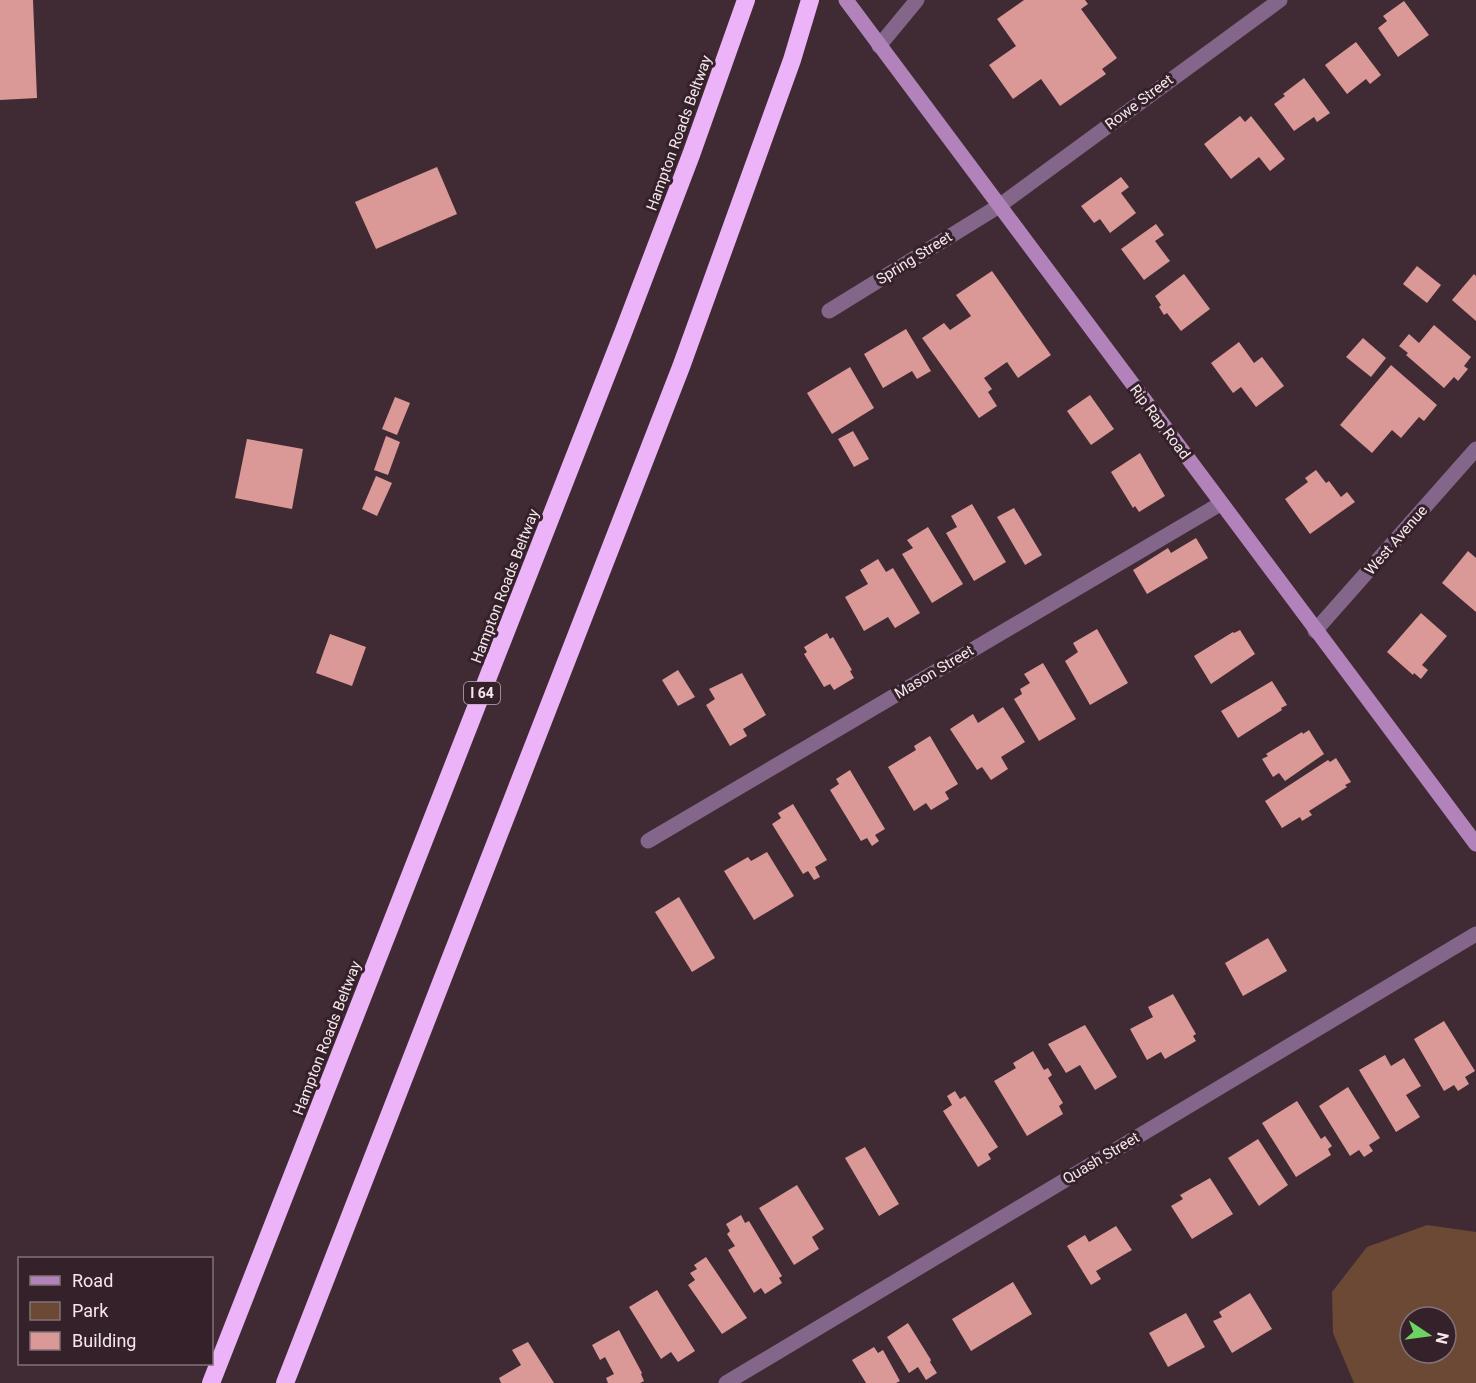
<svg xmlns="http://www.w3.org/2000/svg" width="1476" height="1383" viewBox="0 0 1476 1383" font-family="Roboto,sans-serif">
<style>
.green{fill:#6b4935;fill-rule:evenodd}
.building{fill:#da9896}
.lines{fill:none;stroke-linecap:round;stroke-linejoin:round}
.street{stroke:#836689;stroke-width:15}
.secondary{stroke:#b183ba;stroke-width:15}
.highway{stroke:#ecb3f8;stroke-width:18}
.labels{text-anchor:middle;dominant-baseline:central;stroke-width:6;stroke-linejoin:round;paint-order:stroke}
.shield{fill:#35212a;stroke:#bbacb2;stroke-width:1.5}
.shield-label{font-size:14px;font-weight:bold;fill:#f5e8ed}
.street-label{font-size:15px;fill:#f5e8ed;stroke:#35212a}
</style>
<rect width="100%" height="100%" fill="#402b34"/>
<!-- green -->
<path class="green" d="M1427 1225 1476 1232V1383H1354L1333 1333 1332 1292 1367 1247ZM1410 1317H1446V1353H1410Z"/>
<!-- building -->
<g class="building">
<polygon points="0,0 33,0 37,98 0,100"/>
<polygon points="1024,0 1085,0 1088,4 1081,9 1117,58 1102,69 1106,74 1060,106 1041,79 1013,99 989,65 1016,46 997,19"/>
<polygon points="1404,1 1429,35 1398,57 1378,28 1387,21 1383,16"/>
<polygon points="1356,42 1381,75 1370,84 1366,79 1347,94 1325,65"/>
<polygon points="1304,78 1330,113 1317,122 1314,117 1294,131 1274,104 1285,96 1283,94"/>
<polygon points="1240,116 1245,122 1251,116 1285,159 1270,171 1259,157 1231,179 1204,144"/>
<polygon points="437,167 457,214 376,249 355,202"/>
<polygon points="1121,177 1129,187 1121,193 1136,213 1110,233 1100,219 1094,223 1081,206"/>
<polygon points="1156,224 1164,235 1155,241 1170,261 1144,280 1121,249"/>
<polygon points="1417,266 1441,285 1427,303 1403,284"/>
<polygon points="992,271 1051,355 1018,378 1007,362 984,378 992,389 988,392 997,406 979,418 922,338 944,323 950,330 971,316 956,295"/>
<polygon points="1184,274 1210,309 1181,331 1167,313 1164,315 1159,307 1161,305 1155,296"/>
<polygon points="1474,274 1476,276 1476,321 1452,300"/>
<polygon points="1434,325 1471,357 1464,366 1468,369 1458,381 1454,377 1444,388 1406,355 1408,353 1399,346 1409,334 1419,343"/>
<polygon points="906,329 931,371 917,379 912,371 883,388 864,354"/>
<polygon points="1363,338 1386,358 1371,377 1346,357"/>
<polygon points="1239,342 1254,363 1262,357 1284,386 1256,407 1241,387 1233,393 1211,363"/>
<polygon points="1391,365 1437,405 1424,421 1419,417 1401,438 1392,430 1372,453 1340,425"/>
<polygon points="850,367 874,408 832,434 807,393"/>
<polygon points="1090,395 1114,429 1091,445 1067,411"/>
<polygon points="395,397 410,403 397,435 382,429"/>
<polygon points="853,431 869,459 854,467 838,439"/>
<polygon points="386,436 400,442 388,475 374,470"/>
<polygon points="247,439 303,449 292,509 235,498"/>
<polygon points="1140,453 1165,496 1139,512 1135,506 1133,508 1111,472"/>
<polygon points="1316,470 1326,483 1329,481 1341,497 1347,492 1355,502 1310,534 1285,499 1308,482 1305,478"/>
<polygon points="376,476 392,483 377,516 362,509"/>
<polygon points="972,504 1006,562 974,581 946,533 957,527 951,516"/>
<polygon points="1014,508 1042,555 1025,565 997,517"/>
<polygon points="928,527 963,584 932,603 902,554 913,548 907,540"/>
<polygon points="1196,538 1208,558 1147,594 1133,570 1168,548 1171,553"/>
<polygon points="1468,551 1476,558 1476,612 1442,583"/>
<polygon points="878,559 886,572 893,568 920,613 895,628 888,617 864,631 845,597 868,584 860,570"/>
<polygon points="1421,613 1447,636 1422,665 1428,670 1421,679 1414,673 1413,675 1387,652"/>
<polygon points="1097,629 1128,683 1090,705 1065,661 1078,652 1073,643"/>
<polygon points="1240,630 1255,654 1211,684 1194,656 1233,632 1234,633"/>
<polygon points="827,633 830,639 833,637 852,670 850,671 854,678 834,690 830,684 824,687 804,654 807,652 804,647"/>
<polygon points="330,634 366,647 352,686 316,673"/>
<polygon points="1043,663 1076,719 1039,741 1014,699 1022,694 1020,689 1030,683 1024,674"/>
<polygon points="678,670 695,697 678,706 662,680"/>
<polygon points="742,673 766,715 743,729 747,736 730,746 706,705 715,699 709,689"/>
<polygon points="1272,681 1287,705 1281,708 1282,710 1238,738 1221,711"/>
<polygon points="1003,707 1025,742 1001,757 1008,769 991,780 982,767 977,770 950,729 973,714 978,723"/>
<polygon points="1309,730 1324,754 1285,781 1279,773 1273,777 1262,759 1268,756 1266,754 1302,732 1303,734"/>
<polygon points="930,736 958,784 945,792 949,799 931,810 926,803 914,811 888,767 916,750 914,746"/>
<polygon points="1336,758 1351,782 1345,785 1347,787 1309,811 1312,815 1302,821 1300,817 1282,828 1265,801 1328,760 1330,762"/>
<polygon points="850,770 885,829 875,835 879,841 872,846 867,838 861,841 830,790 839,784 836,779"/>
<polygon points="793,804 827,860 815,867 820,877 814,880 808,871 803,874 772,824 781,818 778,813"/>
<polygon points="767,852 794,896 754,920 724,871 748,857 751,861"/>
<polygon points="679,897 715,958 692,972 655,912"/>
<polygon points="1268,938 1287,971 1243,996 1225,963"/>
<polygon points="1173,994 1196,1034 1193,1036 1196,1041 1165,1059 1161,1052 1147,1060 1130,1029 1153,1017 1148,1007"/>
<polygon points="1444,1021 1475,1071 1465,1077 1469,1084 1458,1091 1454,1085 1444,1091 1414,1039"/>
<polygon points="1085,1025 1117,1077 1095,1090 1080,1065 1066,1073 1048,1044"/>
<polygon points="1033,1051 1044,1070 1048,1068 1052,1075 1048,1078 1063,1103 1059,1106 1063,1114 1027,1136 994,1081 1016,1068 1013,1063"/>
<polygon points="1385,1055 1391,1066 1404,1058 1421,1086 1406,1095 1420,1117 1396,1132 1359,1070"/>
<polygon points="1348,1087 1380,1138 1369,1145 1373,1151 1364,1157 1359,1150 1350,1156 1319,1106"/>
<polygon points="955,1091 960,1099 965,1096 998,1147 988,1154 991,1159 978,1167 943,1111 952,1105 947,1096"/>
<polygon points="1297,1101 1321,1139 1325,1136 1332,1146 1328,1149 1331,1155 1296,1177 1262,1123"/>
<polygon points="1258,1139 1288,1185 1259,1206 1228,1158"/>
<polygon points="865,1147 899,1204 879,1216 845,1158"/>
<polygon points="1210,1178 1233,1214 1192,1239 1171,1206 1183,1199 1180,1195"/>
<polygon points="797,1185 824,1229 812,1237 819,1249 794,1265 759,1208"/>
<polygon points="741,1215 745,1223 749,1221 782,1276 779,1278 782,1283 765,1294 761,1288 754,1293 728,1250 735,1246 727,1234 730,1231 726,1224"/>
<polygon points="1116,1226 1132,1250 1096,1271 1101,1279 1091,1285 1067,1246 1085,1235 1089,1242"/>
<polygon points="706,1257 747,1318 722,1334 688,1285 695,1280 690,1273 697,1269 694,1265"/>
<polygon points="1013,1282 1032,1314 971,1351 952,1319"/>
<polygon points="657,1290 695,1351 678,1362 671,1352 661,1359 629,1307"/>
<polygon points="1250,1293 1272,1329 1232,1353 1213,1321 1222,1317 1219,1312"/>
<polygon points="1186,1313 1205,1347 1168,1367 1149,1333"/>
<polygon points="908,1323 931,1360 930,1362 937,1373 926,1380 918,1367 909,1373 887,1337"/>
<polygon points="619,1330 642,1373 641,1374 644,1381 640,1383 608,1383 606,1378 614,1374 605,1357 600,1360 592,1345"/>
<polygon points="528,1342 554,1383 501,1383 499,1378 521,1365 512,1350"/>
<polygon points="874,1347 878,1353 883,1350 900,1381 896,1383 866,1383 852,1360"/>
</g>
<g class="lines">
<!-- street -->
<g class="street">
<polyline points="879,46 917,0"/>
<polyline points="829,311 999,206 1280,0"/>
<polyline points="1315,631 1476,449"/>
<polyline points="648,841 1220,504"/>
<polyline points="726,1383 1476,934"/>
</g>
<!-- secondary -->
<polyline class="secondary" points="846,0 1476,844"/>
<!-- highway -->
<g class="highway">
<polyline points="211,1383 623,333 691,155 746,0"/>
<polyline points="285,1383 681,367 792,60 810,0"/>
</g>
</g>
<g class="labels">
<!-- shield labels -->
<rect class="shield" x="464" y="682" width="36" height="22" rx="4.5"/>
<g class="shield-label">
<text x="482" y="693">I 64</text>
</g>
<!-- street labels -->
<g class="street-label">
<text transform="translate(1139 102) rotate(-37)">Rowe Street</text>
<text transform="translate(679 133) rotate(-70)">Hampton Roads Beltway</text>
<text transform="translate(914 258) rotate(-32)">Spring Street</text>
<text transform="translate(1160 422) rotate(53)">Rip Rap Road</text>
<text transform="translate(1396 540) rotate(-49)">West Avenue</text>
<text transform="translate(505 586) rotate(-69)">Hampton Roads Beltway</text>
<text transform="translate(934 672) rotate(-31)">Mason Street</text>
<text transform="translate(327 1038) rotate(-69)">Hampton Roads Beltway</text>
<text transform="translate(1101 1158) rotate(-31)">Quash Street</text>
</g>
</g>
<!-- legend -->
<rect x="18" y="1257" width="195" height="108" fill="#35212a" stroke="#827178" stroke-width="1.5"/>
<rect x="30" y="1276" width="30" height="9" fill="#b183ba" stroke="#827178" stroke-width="1.5"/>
<text x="72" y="1287" font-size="18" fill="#f5e8ed">Road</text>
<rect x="30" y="1302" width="30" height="18" fill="#6b4935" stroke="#827178" stroke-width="1.5"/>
<text x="72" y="1317" font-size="18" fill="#f5e8ed">Park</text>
<rect x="30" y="1332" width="30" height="18" fill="#da9896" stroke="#827178" stroke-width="1.5"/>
<text x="72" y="1347" font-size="18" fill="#f5e8ed">Building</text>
<!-- north arrow -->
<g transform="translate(1428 1335) rotate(103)"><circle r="28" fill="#35212a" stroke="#827178" stroke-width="1.5"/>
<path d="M0-4.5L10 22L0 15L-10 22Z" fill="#6dd361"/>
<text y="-9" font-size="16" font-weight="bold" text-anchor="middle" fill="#f5e8ed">N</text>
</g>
</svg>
